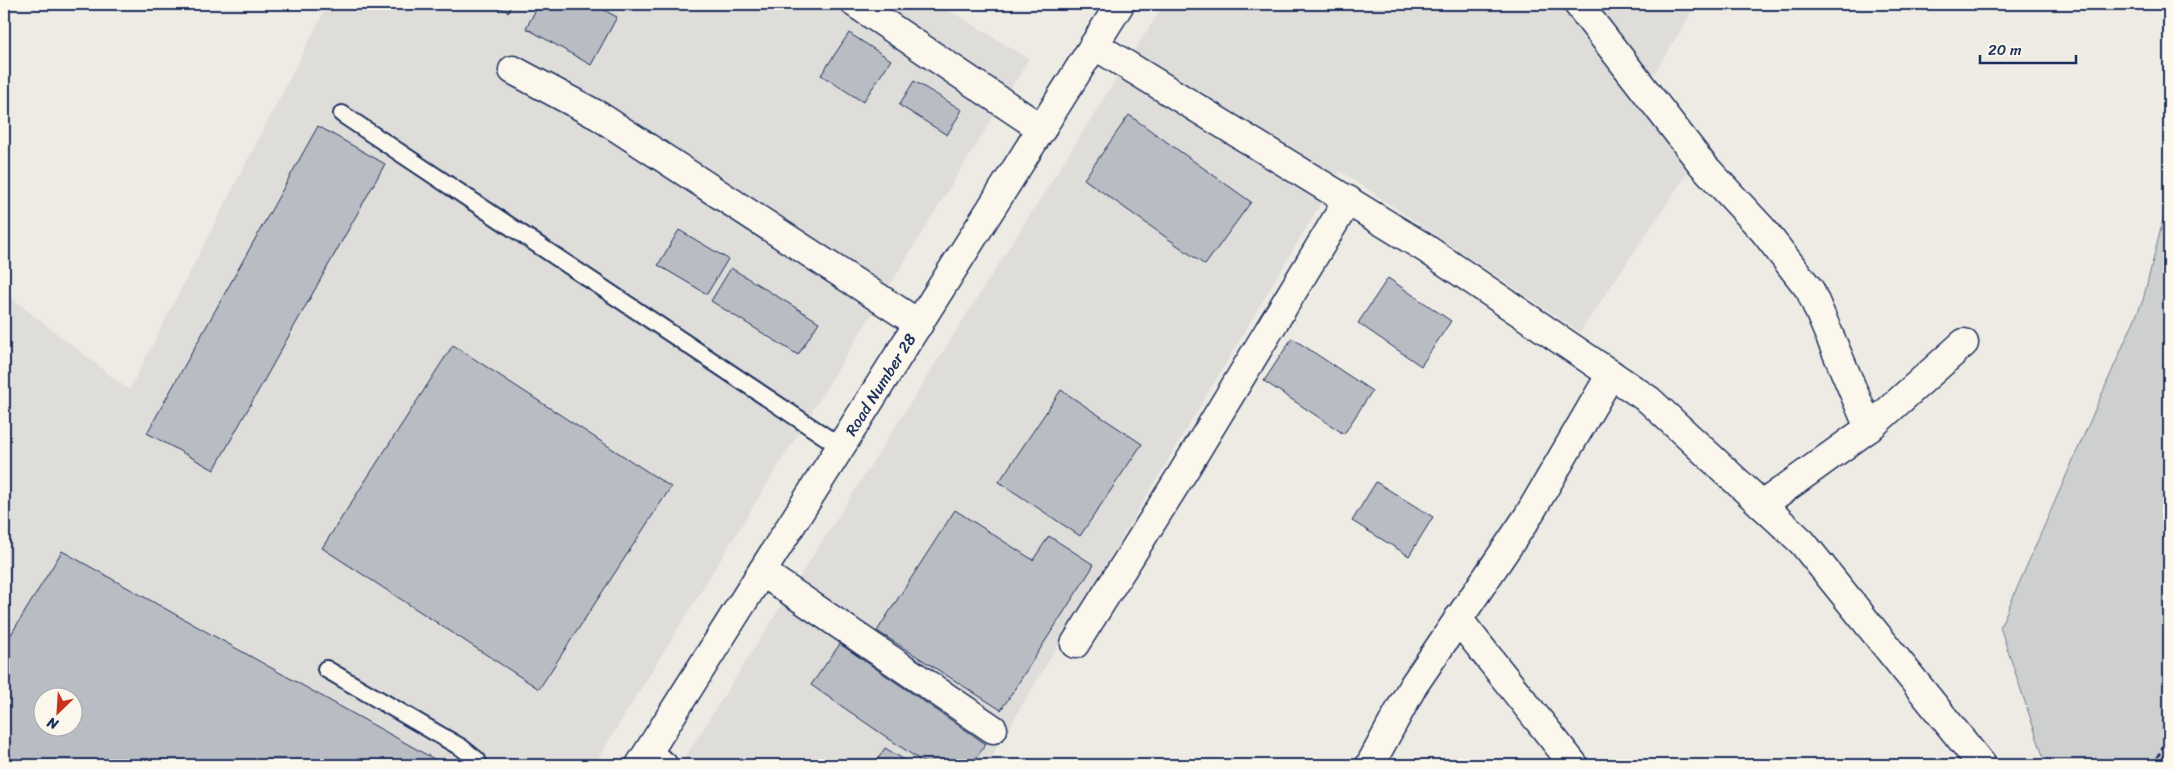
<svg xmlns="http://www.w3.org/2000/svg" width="2173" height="769" viewBox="0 0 2173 769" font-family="Sriracha,sans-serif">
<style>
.built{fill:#deddda;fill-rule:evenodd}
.green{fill:#cecfcf;stroke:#747f96}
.building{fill:#b9bcc3;stroke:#1b2f5e;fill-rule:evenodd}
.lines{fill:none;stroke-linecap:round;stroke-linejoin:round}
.lane-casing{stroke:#1b2f5e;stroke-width:20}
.street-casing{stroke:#1b2f5e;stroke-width:31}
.secondary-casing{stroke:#1b2f5e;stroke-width:31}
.path{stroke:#1b2f5e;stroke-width:3;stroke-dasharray:5 4;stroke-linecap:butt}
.lane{stroke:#fbf7ec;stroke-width:16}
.street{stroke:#fbf7ec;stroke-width:28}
.secondary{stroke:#fbf7ec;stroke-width:28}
.labels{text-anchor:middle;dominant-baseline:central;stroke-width:5;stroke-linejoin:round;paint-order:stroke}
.street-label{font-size:16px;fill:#1b2f5e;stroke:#fbf7ec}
</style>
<rect width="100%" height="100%" fill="#eeebe4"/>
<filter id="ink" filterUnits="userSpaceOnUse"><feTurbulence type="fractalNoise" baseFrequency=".02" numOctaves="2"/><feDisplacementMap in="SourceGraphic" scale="10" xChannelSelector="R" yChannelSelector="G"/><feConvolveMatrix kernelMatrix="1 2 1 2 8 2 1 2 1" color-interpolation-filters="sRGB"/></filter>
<g filter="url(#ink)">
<!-- built -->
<g class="built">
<path d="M328 4H939L1029 59 594 765H4V292L129 390ZM42 696H72V726H42Z"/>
<polygon points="1164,4 1697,4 1649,82 1691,168 1580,332 1340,171 992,756 1006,765 680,765"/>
</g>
<!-- green -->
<polygon class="green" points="2169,196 2169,765 2046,765 2000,627 2143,300"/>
<!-- building -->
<g class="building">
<polygon points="494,4 513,4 508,12"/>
<polygon points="539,4 593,4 617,17 591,65 526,28"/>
<polygon points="849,33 891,60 863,102 821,75"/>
<polygon points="914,81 962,110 947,135 899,105"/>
<polygon points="1129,115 1251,202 1205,265 1084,179"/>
<polygon points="318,126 385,164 214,470 147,433"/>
<polygon points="679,230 728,259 707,294 658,265"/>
<polygon points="731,268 819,322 798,355 711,301"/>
<polygon points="1388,278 1451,321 1421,366 1358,323"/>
<polygon points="1292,338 1372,391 1344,434 1264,381"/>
<polygon points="453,345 671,487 539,689 322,548"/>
<polygon points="1061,390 1142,444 1080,536 999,482"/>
<polygon points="1376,482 1433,517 1409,556 1352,521"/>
<polygon points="955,510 1033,560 1049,536 1094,565 1001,710 877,631"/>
<path d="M62 551 445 765H4V646ZM42 696H72V726H42Z"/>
<polygon points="840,644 986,744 971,765 927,765 811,685"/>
<polygon points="885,748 913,765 874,765"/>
</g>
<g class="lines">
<!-- lane casing -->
<g class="lane-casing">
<g id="lane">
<polyline points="342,114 841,447"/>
<polyline points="326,669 462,748 477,760 479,765"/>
</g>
</g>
<!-- street casing -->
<g class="street-casing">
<g id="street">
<polyline points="856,4 1042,129"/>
<polyline points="1578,4 1702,164 1764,231 1810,290 1869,428 1964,343"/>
<polyline points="1094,45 1425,248 1649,400 1802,542 1982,765"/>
<polyline points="513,70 599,116 919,324"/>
<polyline points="1762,505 1869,428"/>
<polyline points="762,572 993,729"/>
<polyline points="1458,619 1574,765"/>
<polyline points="1075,644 1182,474 1348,200"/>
<polyline points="647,755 663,765"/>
<polyline points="1370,765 1413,686 1527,518 1611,374"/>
</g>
</g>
<!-- secondary casing -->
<g class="secondary-casing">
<g id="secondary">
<path id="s1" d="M640 765 1120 4"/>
</g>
</g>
<!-- path -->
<polyline class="path" points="2153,765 2169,736"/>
<!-- lane -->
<use href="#lane" class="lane"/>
<!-- street -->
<use href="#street" class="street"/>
<!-- secondary -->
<use href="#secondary" class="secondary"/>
</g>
</g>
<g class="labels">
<!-- street labels -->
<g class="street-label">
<text stroke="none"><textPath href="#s1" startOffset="450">Road Number 28</textPath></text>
</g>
</g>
<!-- margin -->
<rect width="2173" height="769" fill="none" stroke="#fbf7ec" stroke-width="20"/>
<rect x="10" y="10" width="2153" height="749" fill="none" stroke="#1b2f5e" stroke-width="2" filter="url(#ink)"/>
<!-- north arrow -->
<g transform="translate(58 712) rotate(205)"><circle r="24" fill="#fbf7ec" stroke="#a1a7b3"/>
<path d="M0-4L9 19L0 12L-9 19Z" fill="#c8321e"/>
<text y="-8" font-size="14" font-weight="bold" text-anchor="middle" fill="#1b2f5e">N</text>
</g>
<!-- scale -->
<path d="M1980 55v8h96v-8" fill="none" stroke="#1b2f5e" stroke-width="2.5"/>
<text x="1988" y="55" font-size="15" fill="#1b2f5e" stroke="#fbf7ec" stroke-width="4" paint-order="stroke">20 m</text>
</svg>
